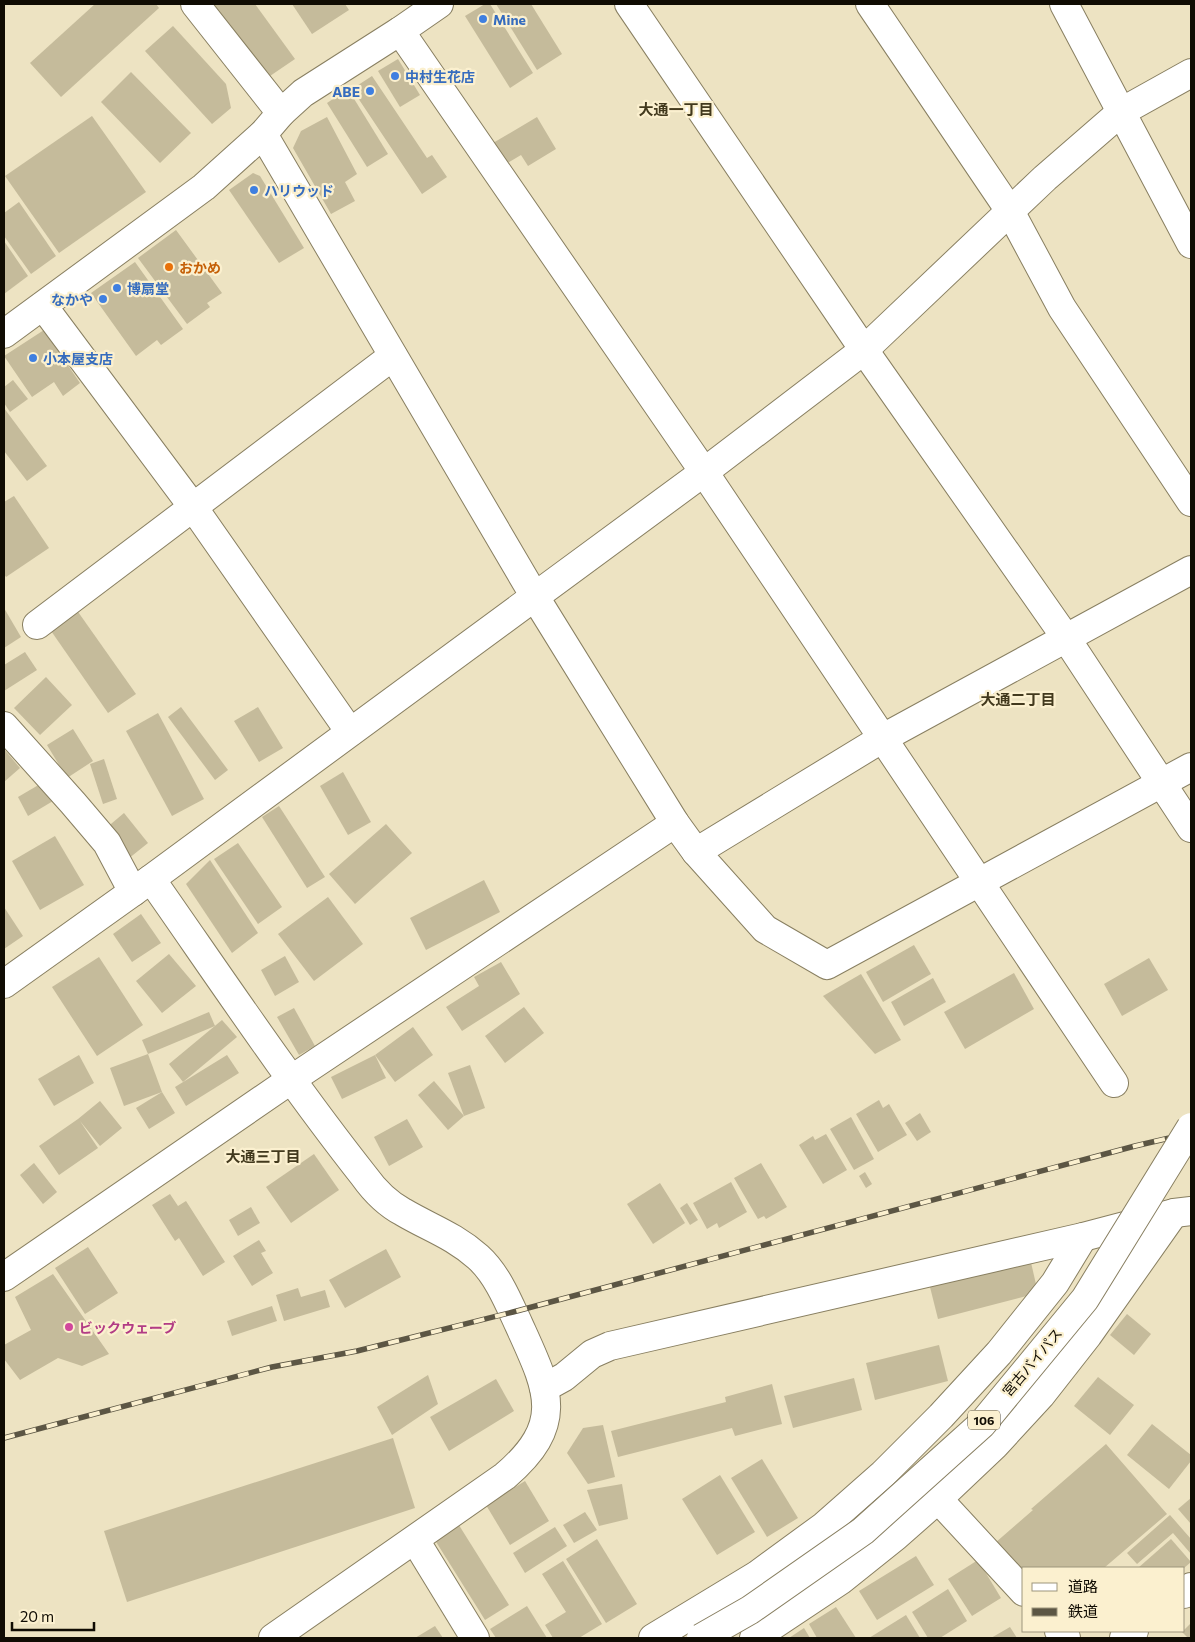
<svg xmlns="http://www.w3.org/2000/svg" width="1195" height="1642" viewBox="0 0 1195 1642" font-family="Commissioner,'Noto Sans JP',sans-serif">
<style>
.building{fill:#c5bb9b}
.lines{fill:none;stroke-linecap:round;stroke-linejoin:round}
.minor-casing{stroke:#887f61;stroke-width:30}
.minor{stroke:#fff;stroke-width:28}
.rail-casing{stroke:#5c5644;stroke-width:5.5}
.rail{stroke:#fbf0cf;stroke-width:4;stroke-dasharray:11;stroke-linecap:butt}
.highway-bridge-casing{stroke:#887f61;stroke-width:30;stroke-linecap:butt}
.highway-bridge{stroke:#fff;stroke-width:28}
.shop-dot{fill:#3f7fe0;stroke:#fbf0cf;stroke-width:2}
.food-dot{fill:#e8710a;stroke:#fbf0cf;stroke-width:2}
.hotel-dot{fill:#d1479c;stroke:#fbf0cf;stroke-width:2}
.labels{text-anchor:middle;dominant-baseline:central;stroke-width:4.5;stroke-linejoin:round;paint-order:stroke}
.shield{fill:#fbf0cf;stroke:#565040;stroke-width:1}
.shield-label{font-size:12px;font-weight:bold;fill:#100c03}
.shop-label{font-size:14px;font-weight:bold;fill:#366cbe;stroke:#fbf0cf;text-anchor:start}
.food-label{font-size:14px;font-weight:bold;fill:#c56008;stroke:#fbf0cf;text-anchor:start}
.hotel-label{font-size:14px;font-weight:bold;fill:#b23c85;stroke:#fbf0cf;text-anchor:start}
.street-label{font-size:14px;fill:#100c03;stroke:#fbf0cf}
.neighbourhood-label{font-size:15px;font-weight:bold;fill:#42391d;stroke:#fbf0cf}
</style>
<rect width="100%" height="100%" fill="#ede3c2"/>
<!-- building -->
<g class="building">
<polygon points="95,4 156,4 159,8 61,97 30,63"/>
<polygon points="206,4 255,4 295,59 270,76 252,70"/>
<polygon points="292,4 345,4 349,10 312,34"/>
<polygon points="485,4 490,4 533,73 510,88 465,16"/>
<polygon points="496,4 531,4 562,54 537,70"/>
<polygon points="173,26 226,84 231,108 212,124 145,51"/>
<polygon points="398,59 420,95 400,107 378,71"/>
<polygon points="131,72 191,133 160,163 101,102"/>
<polygon points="372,76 427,158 432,155 447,177 422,194 352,89"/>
<polygon points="348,89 388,154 367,167 327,103"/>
<polygon points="92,116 146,192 59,253 5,176"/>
<polygon points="327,117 357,174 345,182 355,201 331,214 293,148 301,131"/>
<polygon points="537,117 556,149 528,166 521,155 506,164 493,143"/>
<polygon points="253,173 260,176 304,248 279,263 229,190"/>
<polygon points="19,202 56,256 31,274 4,236 4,213"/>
<polygon points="176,230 222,293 207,303 210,307 187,324 138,258"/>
<polygon points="4,241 28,276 4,294"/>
<polygon points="135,262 183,329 161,345 157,340 136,356 91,293"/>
<polygon points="44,330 80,383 63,396 54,382 32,397 4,356"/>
<polygon points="13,380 28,399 10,412 4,403 4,387"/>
<polygon points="4,408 47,466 27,481 4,451"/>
<polygon points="14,496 49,548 6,577 4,574 4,502"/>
<polygon points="4,608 21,637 4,648"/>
<polygon points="76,609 136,694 108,713 49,628"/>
<polygon points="25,652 37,670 4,691 4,665"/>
<polygon points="46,677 72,705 40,735 14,708"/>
<polygon points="181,707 228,770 215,780 168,717"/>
<polygon points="258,707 283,748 259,762 234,721"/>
<polygon points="158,713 204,799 172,816 126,731"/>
<polygon points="73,729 93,761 67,778 47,745"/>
<polygon points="4,749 20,768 4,782"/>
<polygon points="104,759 117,799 103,804 90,764"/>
<polygon points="343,772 371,822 348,835 320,786"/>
<polygon points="47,780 58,798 28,816 18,797"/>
<polygon points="279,806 325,877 307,888 262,817"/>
<polygon points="124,813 148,843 123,863 99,834"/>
<polygon points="386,824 412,853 355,904 329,874"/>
<polygon points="55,836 84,885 40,910 12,861"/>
<polygon points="238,843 282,907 258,924 214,859"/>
<polygon points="210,860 258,933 232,953 186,884"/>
<polygon points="484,880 500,912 426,950 410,918"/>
<polygon points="328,897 363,944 314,981 278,934"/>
<polygon points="4,907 23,936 4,949"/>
<polygon points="141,914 161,943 132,962 113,934"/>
<polygon points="914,945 931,974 883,1002 866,972"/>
<polygon points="169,954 196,986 162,1013 136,981"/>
<polygon points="285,956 299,982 275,996 261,970"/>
<polygon points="99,957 143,1025 97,1056 52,987"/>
<polygon points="1149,958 1168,990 1122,1016 1104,984"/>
<polygon points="501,962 520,994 462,1031 446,1007 479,986 474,977"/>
<polygon points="1014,973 1034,1009 965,1049 944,1012"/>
<polygon points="861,974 901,1040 875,1054 823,996"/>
<polygon points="933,978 946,1002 904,1026 891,1002"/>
<polygon points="524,1007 544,1033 505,1063 485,1036"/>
<polygon points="294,1008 315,1046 299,1055 277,1017"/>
<polygon points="209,1012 215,1026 148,1054 142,1040"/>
<polygon points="222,1020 237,1037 183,1082 169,1064"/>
<polygon points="413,1027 433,1055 395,1082 375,1055"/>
<polygon points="148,1054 162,1092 124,1106 110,1068"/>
<polygon points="79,1055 94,1083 54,1106 38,1079"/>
<polygon points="227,1055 239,1073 186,1106 175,1087"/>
<polygon points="375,1055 386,1078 342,1099 331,1077"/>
<polygon points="470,1065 485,1108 464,1116 448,1073"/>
<polygon points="434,1081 464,1116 448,1130 418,1095"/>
<polygon points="162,1092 175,1113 149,1129 136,1108"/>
<polygon points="879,1100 883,1108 889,1104 907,1135 878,1152 856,1114"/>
<polygon points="100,1101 122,1128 100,1146 80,1121 98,1148 59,1175 39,1146 78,1119"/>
<polygon points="920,1113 931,1132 917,1141 905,1123"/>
<polygon points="851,1117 874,1159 854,1170 830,1129"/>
<polygon points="407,1119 423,1147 389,1166 374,1137"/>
<polygon points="826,1134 847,1170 823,1184 799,1145 813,1136 815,1140"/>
<polygon points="314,1154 339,1190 291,1223 266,1187"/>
<polygon points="34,1163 57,1192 43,1204 20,1175"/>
<polygon points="761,1163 787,1207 766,1219 764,1216 758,1219 734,1178"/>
<polygon points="865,1172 872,1184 866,1188 859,1176"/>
<polygon points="731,1182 747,1212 719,1228 717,1223 707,1229 693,1203"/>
<polygon points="660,1183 685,1223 653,1244 627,1204"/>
<polygon points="170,1194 178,1206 186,1201 225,1262 203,1276 179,1238 175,1241 152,1205"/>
<polygon points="687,1203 698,1220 690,1225 680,1208"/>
<polygon points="251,1207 260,1223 238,1236 229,1220"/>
<polygon points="259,1240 266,1251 261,1253 273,1273 252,1286 233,1256"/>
<polygon points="88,1247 118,1293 85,1314 55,1268"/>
<polygon points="386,1249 401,1277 345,1308 329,1280"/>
<polygon points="1030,1258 1038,1293 938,1319 929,1283"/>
<polygon points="53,1274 109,1354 82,1366 58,1358 20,1380 4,1359 4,1345 31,1330 15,1297"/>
<polygon points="298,1288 301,1297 325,1290 330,1307 284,1321 276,1295"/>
<polygon points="272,1306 277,1321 232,1336 227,1321"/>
<polygon points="1127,1314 1151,1334 1134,1355 1110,1335"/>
<polygon points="939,1345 948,1381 875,1400 866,1363"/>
<polygon points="428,1375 438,1404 392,1435 377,1407"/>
<polygon points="1098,1377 1134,1405 1110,1435 1074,1406"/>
<polygon points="854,1378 862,1410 793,1428 784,1396"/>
<polygon points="496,1379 514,1411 449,1451 430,1417"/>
<polygon points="772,1384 782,1424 735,1436 732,1428 618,1457 611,1431 726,1402 725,1397"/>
<polygon points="1152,1424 1191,1455 1191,1461 1169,1489 1127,1455"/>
<polygon points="603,1425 615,1477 588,1484 567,1453 583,1428"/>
<polygon points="393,1438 415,1508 127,1602 104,1531"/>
<polygon points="1106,1444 1167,1514 1104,1568 1024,1568 1024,1575 995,1543 1033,1510 1031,1509"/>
<polygon points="762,1459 798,1518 767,1537 731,1478"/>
<polygon points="720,1475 755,1532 717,1555 682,1499"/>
<polygon points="525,1481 549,1521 510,1545 486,1505"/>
<polygon points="622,1484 628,1519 599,1526 587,1490"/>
<polygon points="1191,1498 1191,1524 1178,1509"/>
<polygon points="585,1512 597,1530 574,1543 563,1525"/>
<polygon points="1170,1515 1191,1539 1191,1554 1173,1533 1137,1564 1127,1553"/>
<polygon points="457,1522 509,1605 485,1620 433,1537"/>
<polygon points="555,1527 567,1546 525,1573 513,1553"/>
<polygon points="597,1539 637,1604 606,1623 566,1559"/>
<polygon points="1171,1539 1191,1562 1184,1568 1138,1568"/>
<polygon points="916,1556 934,1585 877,1620 859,1591"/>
<polygon points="978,1560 1001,1598 972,1616 948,1579"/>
<polygon points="563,1561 602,1624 579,1638 553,1638 545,1625 566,1612 542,1574"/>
<polygon points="948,1589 967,1621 940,1638 928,1638 912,1612"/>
<polygon points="527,1606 547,1638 496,1638 490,1629"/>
<polygon points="836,1607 856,1638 817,1638 809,1624"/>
<polygon points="906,1615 920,1638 869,1638"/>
<polygon points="1191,1623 1191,1638 1188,1638 1182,1632"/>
<polygon points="435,1626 443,1638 415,1638"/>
<polygon points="1010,1627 1017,1638 991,1638"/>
<polygon points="804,1628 810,1638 789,1638"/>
</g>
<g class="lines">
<!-- minor casing -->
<g class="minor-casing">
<g id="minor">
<polyline points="195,4 281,113"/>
<polyline points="629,4 864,350 1066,638 1191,828"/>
<polyline points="870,4 1010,211 1062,308 1191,502"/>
<polyline points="1064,4 1191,244"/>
<polyline points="400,31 704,472 1114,1083"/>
<polyline points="263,134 535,597 675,823 696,852 765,929 827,965 1191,767"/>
<polyline points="43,306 193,507 350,732"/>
<polyline points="4,334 204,187 263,134 281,113 303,93 400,31 439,4"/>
<polyline points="37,625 393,356"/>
<polyline points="4,726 73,803 107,843 133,892"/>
<polyline points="696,852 883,738 1191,570"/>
<path d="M151 879C221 979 289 1081 364 1176 374 1190 388 1204 403 1212 430 1228 453 1235 478 1257 497 1274 508 1301 519 1325 548 1389 567 1423 505 1476L273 1638"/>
<polyline points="4,984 151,879 704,472 864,350 1045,178 1121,112 1191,73"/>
<polyline points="4,1277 292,1079 675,823"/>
<polyline points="544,1388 564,1377 592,1354 610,1346 1083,1237 1174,1213 1191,1211"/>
<polyline points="938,1499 1024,1592"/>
<polyline points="415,1540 475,1638"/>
<polyline points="1184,1594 1191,1587"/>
<polyline points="1059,1631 1066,1638"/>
<polyline points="653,1638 757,1575 824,1526 883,1474 941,1416 999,1353 1055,1283 1083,1237"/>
<polyline points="754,1638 841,1580 896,1536 938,1499 995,1445 1041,1395 1088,1335 1174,1213"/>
<polyline points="1124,1638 1134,1631"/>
</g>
</g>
<!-- minor -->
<use href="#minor" class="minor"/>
<!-- rail casing -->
<g class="rail-casing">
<polyline id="rail" points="4,1438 272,1367 357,1351 513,1312 1135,1146 1191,1133"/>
</g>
<!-- rail -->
<use href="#rail" class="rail"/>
<!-- highway-bridge casing -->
<g class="highway-bridge-casing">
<polyline id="highway-bridge" points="701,1638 750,1610 863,1531 982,1424 1085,1299 1191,1127"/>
</g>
<!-- highway-bridge -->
<use href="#highway-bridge" class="highway-bridge"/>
</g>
<!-- markers -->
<g class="shop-dot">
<circle cx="483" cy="19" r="5"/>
<circle cx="395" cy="76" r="5"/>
<circle cx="370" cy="91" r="5"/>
<circle cx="254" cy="190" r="5"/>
<circle cx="117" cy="288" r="5"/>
<circle cx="103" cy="299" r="5"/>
<circle cx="33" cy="358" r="5"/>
</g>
<circle class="food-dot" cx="169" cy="267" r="5"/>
<circle class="hotel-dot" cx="69" cy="1327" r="5"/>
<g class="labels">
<!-- shield labels -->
<rect class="shield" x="968" y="1410.5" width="32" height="19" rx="4"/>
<g class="shield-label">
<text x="984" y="1420">106</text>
</g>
<!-- shop labels -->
<g class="shop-label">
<text x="493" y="19">Mine</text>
<text x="405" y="76">中村生花店</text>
<text x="360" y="91" text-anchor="end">ABE</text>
<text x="264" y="190">ハリウッド</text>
<text x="127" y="288">博扇堂</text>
<text x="93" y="299" text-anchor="end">なかや</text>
<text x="43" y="358">小本屋支店</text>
</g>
<!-- food labels -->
<g class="food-label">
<text x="179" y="267">おかめ</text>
</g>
<!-- hotel labels -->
<g class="hotel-label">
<text x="79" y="1327">ビックウェーブ</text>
</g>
<!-- street labels -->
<g class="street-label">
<text transform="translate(1032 1362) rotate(-50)">宮古バイパス</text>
</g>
<!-- neighbourhood labels -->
<g class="neighbourhood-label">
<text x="676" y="109">大通一丁目</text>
<text x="1018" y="699">大通二丁目</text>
<text x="263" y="1156">大通三丁目</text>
</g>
</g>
<!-- border -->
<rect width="1195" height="1642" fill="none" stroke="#100c03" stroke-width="10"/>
<!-- legend -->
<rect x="1022" y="1567" width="162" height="65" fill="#fbf0cf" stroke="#9d957d"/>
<rect x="1032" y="1583" width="25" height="8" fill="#ffffff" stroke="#9d957d"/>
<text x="1068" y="1592" font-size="15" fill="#100c03">道路</text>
<rect x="1032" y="1608" width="25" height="8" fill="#5c5644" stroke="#9d957d"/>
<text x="1068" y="1617" font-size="15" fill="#100c03">鉄道</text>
<!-- scale -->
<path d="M12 1622v8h82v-8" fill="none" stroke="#100c03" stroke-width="2.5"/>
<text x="20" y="1622" font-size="15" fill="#100c03" stroke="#fbf0cf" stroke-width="4" paint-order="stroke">20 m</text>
</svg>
